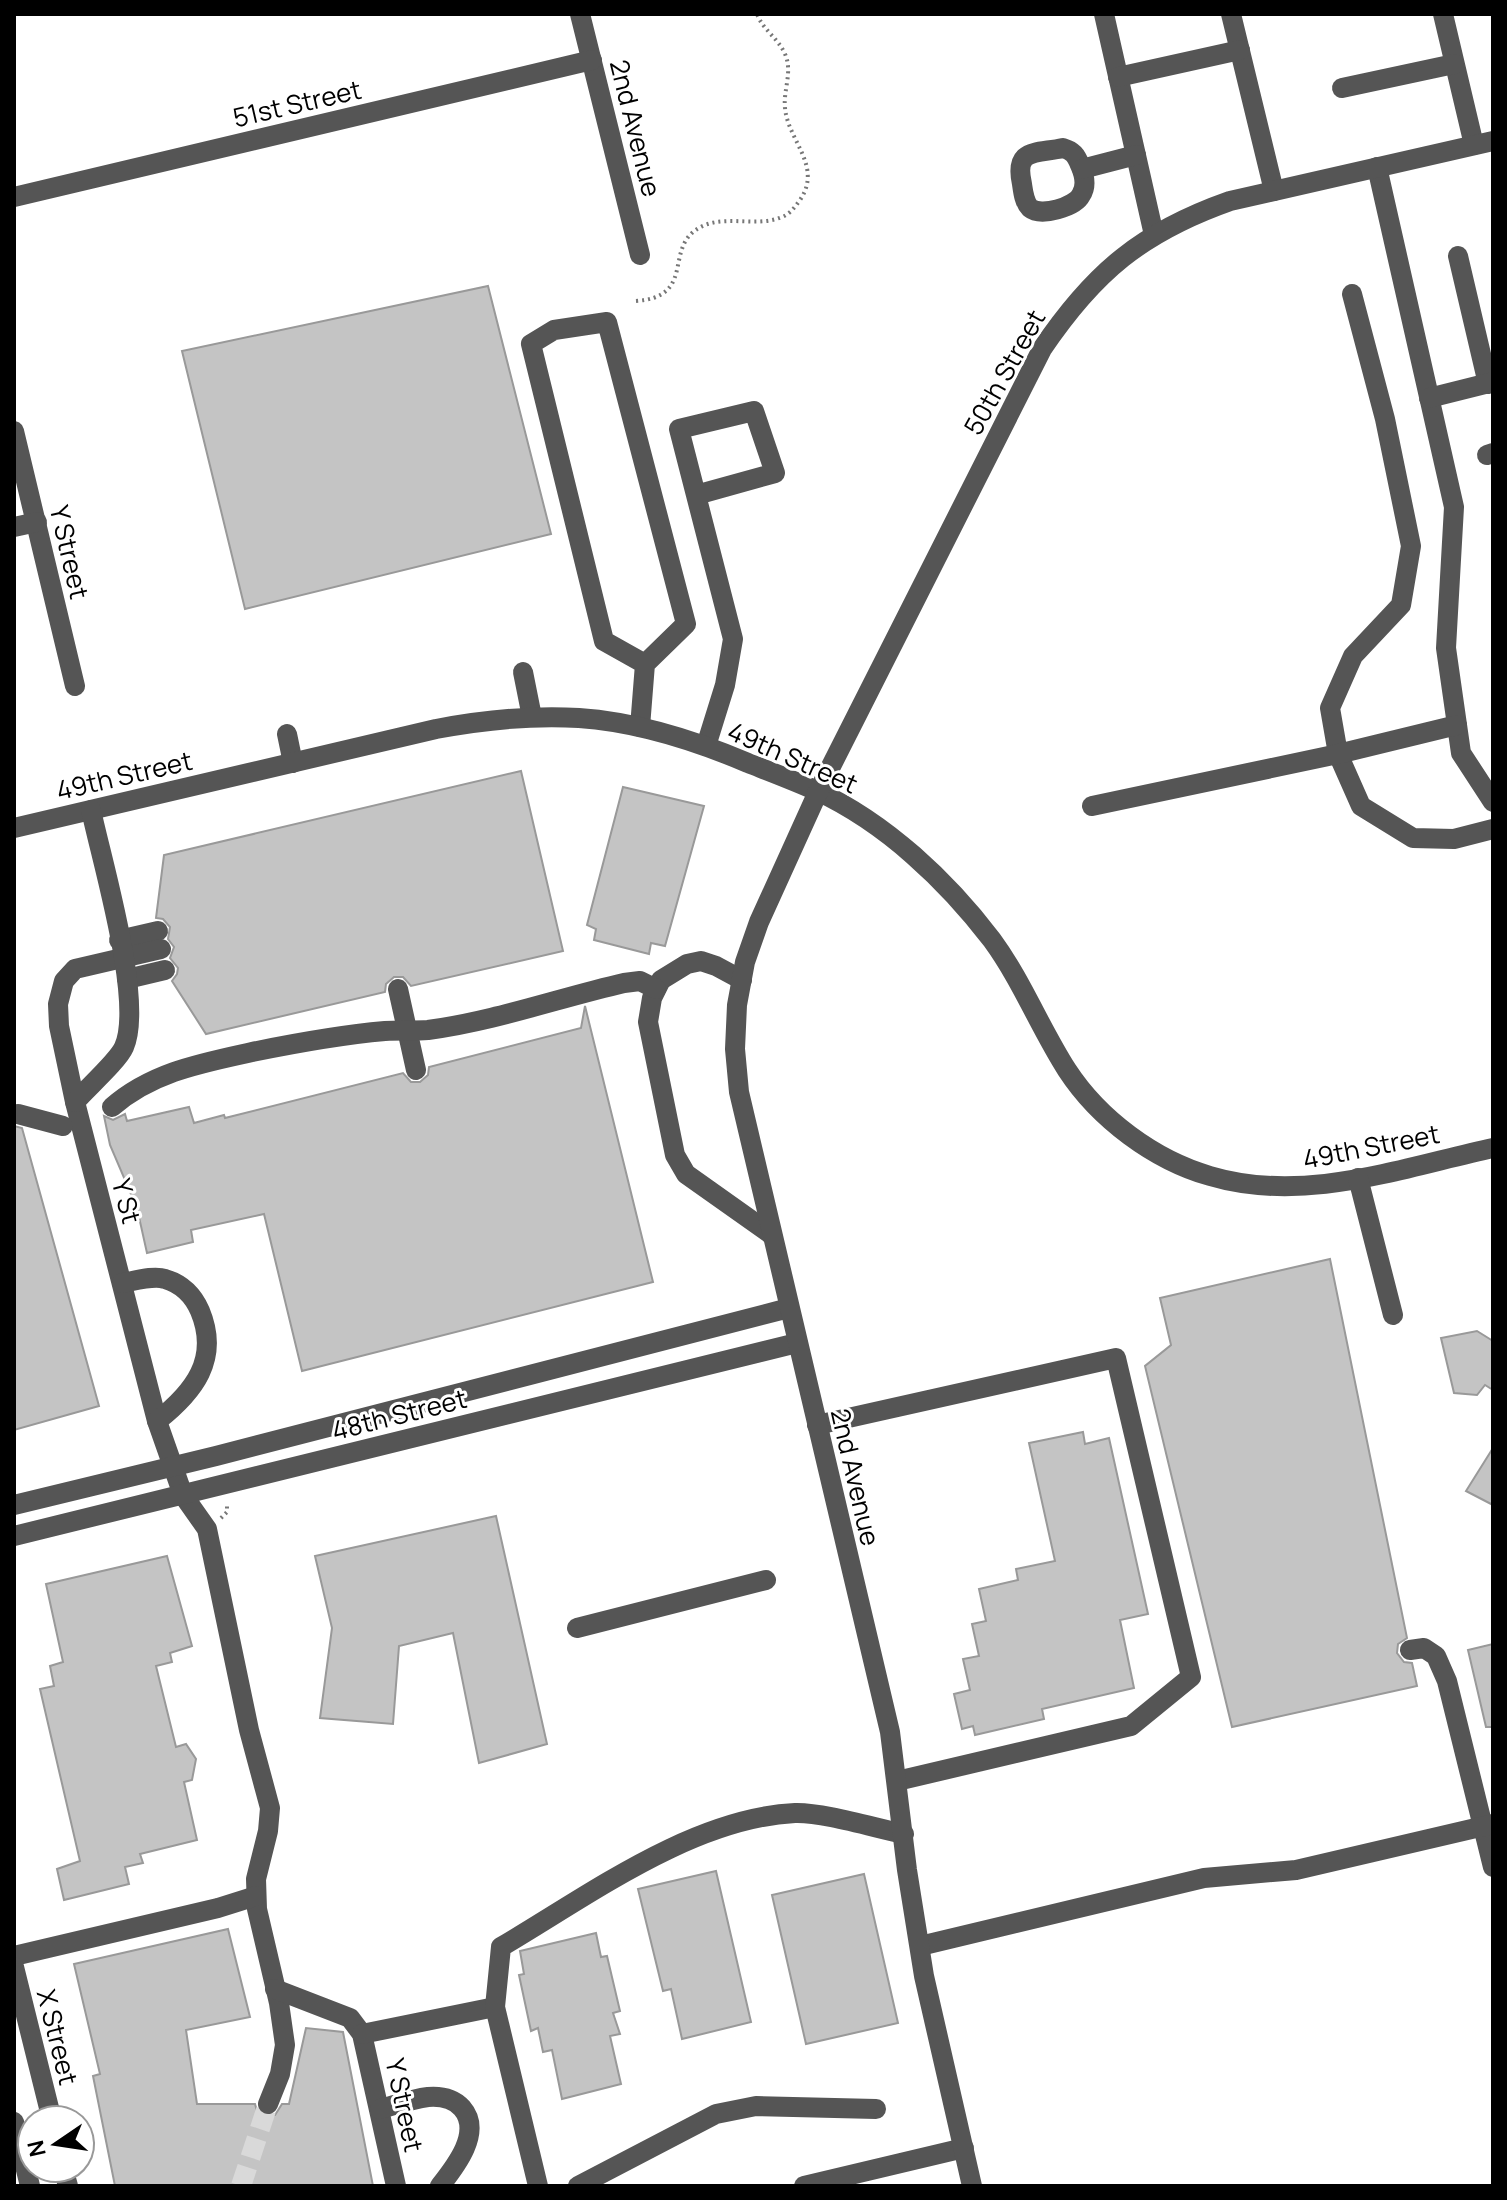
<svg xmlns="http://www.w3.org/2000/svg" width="1507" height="2200" viewBox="0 0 1507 2200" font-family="Manrope,sans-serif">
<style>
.building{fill:#c4c4c4;stroke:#999;stroke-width:2}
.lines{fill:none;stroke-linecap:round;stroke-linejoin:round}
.minor-tunnel{stroke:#d9d9d9;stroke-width:20;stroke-dasharray:20 10;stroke-linecap:butt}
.path{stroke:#777;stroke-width:4;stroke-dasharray:2 4;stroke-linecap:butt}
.minor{stroke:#555;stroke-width:20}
.labels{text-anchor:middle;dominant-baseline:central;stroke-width:6;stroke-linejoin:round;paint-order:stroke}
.street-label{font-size:26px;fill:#000;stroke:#fff}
</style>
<rect width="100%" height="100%" fill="#fff"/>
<!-- building -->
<g class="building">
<polygon points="488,286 551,534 245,609 182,351"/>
<polygon points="521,771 563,951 411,986 403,977 394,977 386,984 385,992 206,1034 172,981 177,974 178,968 170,958 174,947 168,939 170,927 163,919 156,918 164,855"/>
<polygon points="623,787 704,806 665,946 651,943 649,954 594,940 596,929 587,925"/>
<polygon points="585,1006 653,1282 302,1371 264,1214 191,1230 193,1242 147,1253 137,1208 110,1145 104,1116 113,1120 125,1114 127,1121 189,1107 194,1123 224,1115 225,1118 403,1073 411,1082 420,1082 428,1075 429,1067 581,1028"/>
<polygon points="14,1126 22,1128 99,1406 14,1430"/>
<polygon points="1330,1259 1407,1638 1398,1644 1397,1653 1404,1662 1412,1663 1417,1686 1232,1727 1145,1366 1171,1345 1160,1298"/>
<polygon points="1477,1331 1493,1341 1493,1390 1485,1385 1477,1395 1454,1393 1441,1338"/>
<polygon points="1083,1432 1085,1444 1109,1438 1148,1614 1120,1620 1134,1688 1042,1709 1044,1719 975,1735 973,1726 962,1729 954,1694 970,1690 963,1659 979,1656 972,1624 986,1621 979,1589 1018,1580 1016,1569 1055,1561 1029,1443"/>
<polygon points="1493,1448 1493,1505 1466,1491"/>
<polygon points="496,1516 547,1744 479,1763 453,1633 399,1646 393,1724 320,1718 332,1628 315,1556"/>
<polygon points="167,1556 192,1646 170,1653 172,1662 156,1666 176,1747 186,1744 196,1759 192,1780 184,1782 197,1840 140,1854 143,1863 125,1867 129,1884 64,1900 57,1869 80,1861 40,1689 54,1686 50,1666 63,1662 46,1584"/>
<polygon points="1493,1644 1493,1727 1486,1727 1468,1650"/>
<polygon points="716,1871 751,2022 682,2039 671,1989 663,1991 638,1889"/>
<polygon points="864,1874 898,2023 806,2044 772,1895"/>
<polygon points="228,1929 250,2017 186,2030 197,2104 255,2104 257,2111 262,2116 275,2115 282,2104 289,2104 306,2028 343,2032 373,2186 115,2186 93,2076 100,2074 74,1964"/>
<polygon points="596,1933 601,1957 607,1956 620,2011 613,2013 620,2034 610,2036 621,2084 562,2099 552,2050 543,2052 538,2028 531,2031 519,1975 524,1974 520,1951"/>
</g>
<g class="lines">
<!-- minor-tunnel -->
<polyline class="minor-tunnel" points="241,2186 268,2104"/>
<!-- path -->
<g class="path">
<path d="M636 301C693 297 667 254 693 232 719 211 753 229 782 217 790 214 795 207 800 200 823 166 788 141 785 108 783 90 793 72 785 54 778 38 763 30 757 14"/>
<polyline points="221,1518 227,1512 227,1503"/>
</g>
<!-- minor -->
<g class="minor">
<polyline points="580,14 640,255"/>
<polyline points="1104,14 1154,235"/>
<polyline points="1231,14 1274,191"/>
<polyline points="1443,14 1474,145"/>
<polyline points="1118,77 1240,50"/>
<polyline points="1342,88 1454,64"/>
<path d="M1063 148C1073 151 1076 155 1080 165 1084 174 1087 186 1081 195 1075 207 1041 217 1030 208 1024 202 1023 191 1022 184 1014 148 1035 154 1063 148Z"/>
<polyline points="1377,167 1454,507 1446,648 1461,753 1493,802"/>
<polyline points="1082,169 1136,155"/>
<polyline points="14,197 592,60"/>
<polyline points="1458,256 1488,384"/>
<polyline points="1352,294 1385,419 1411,546 1401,605 1353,656 1330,708 1338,754 1361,806 1413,838 1454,839 1493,829"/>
<polyline points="1429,398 1493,382"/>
<polyline points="14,431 75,686"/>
<polyline points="1487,455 1493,453"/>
<polyline points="696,495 775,473 754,411 679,429 733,639 725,685 706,746"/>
<polyline points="14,527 37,522"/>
<polyline points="523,672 532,717"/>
<polyline points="640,727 645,664 604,641 531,344 554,330 607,322 686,624 645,664"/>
<polyline points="287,734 293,763"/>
<polyline points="1092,806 1338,754 1457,725"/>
<path d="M14 828 436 729C484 720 531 715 579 718 638 722 694 740 748 763 771 772 795 781 817 791 886 823 947 881 992 940 1022 981 1040 1028 1067 1070 1099 1119 1154 1160 1210 1176 1304 1204 1401 1168 1493 1148"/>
<polyline points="119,940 158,931"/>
<polyline points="161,949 75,969 64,981 58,1004 59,1026 75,1102 157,1421 183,1495 207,1529 249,1730 270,1808 268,1831 256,1879 257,1909 279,2003 285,2045 280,2074 268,2104"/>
<polyline points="127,979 165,970"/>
<polyline points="742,980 716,966 701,961 687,964 661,980 652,998 648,1022 675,1155 686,1174 772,1235"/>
<polyline points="398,989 416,1070"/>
<path d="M75 1102C86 1089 118 1061 124 1047 144 1002 102 862 91 810"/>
<path d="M112 1107C152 1072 202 1063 252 1052 296 1043 340 1035 385 1031 399 1030 414 1031 428 1030 495 1021 559 998 624 983L640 981 656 989"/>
<polyline points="18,1114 63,1126"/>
<polyline points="1358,1178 1393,1315"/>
<path d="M122 1283C134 1281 154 1275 165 1279 182 1284 193 1295 200 1311 220 1359 194 1392 157 1421"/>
<polyline points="817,1425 1116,1358 1191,1677 1131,1726 897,1781"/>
<polyline points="14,1505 216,1456 789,1308"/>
<polyline points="14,1536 797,1343"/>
<polyline points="577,1628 766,1580"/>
<polyline points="1410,1650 1424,1648 1436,1656 1447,1681 1493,1867"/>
<polyline points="920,1946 1204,1878 1296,1870 1493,1824"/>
<polyline points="14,1956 218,1908 256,1896"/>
<polyline points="14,1967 52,2120"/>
<polyline points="275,1989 350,2018 362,2034 396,2186"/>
<polyline points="362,2034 495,2007"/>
<path d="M380 2109C395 2105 412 2099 428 2097 441 2096 454 2099 462 2108 483 2132 455 2167 440 2186"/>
<polyline points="14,2122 30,2186"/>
<polyline points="63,2168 68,2186"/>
<path d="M538 2186 495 2007 501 1947C588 1896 692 1818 795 1813 822 1812 875 1828 904 1834"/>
<polyline points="578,2186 716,2114 756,2106 876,2109"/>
<polyline points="804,2186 964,2148"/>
<path d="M972 2186 924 1976 907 1870 890 1732 739 1092 735 1049 737 1005 745 962 759 922 818 792 1042 349C1094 272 1142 232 1230 201L1493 141"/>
</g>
</g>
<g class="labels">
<!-- street labels -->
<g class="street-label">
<text transform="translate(297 103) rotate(-13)">51st Street</text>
<text transform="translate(636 128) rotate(76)">2nd Avenue</text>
<text transform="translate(1004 372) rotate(-61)">50th Street</text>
<text transform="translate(70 552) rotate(77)">Y Street</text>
<text transform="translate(793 757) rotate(24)">49th Street</text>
<text transform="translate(124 775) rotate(-13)">49th Street</text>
<text transform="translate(1371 1146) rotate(-11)">49th Street</text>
<text transform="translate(127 1201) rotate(75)">Y St</text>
<text transform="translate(399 1414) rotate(-14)">48th Street</text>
<text transform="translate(856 1477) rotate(77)">2nd Avenue</text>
<text transform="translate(58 2037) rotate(76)">X Street</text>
<text transform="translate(405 2105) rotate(78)">Y Street</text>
</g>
</g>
<!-- border -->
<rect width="1507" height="2200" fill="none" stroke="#000000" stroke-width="32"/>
<!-- north arrow -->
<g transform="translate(56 2144) rotate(257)"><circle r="38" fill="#ffffff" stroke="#999999" stroke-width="2"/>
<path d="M0-6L14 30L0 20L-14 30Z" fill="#000000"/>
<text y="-12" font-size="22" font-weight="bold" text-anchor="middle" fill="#000000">N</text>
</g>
</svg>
